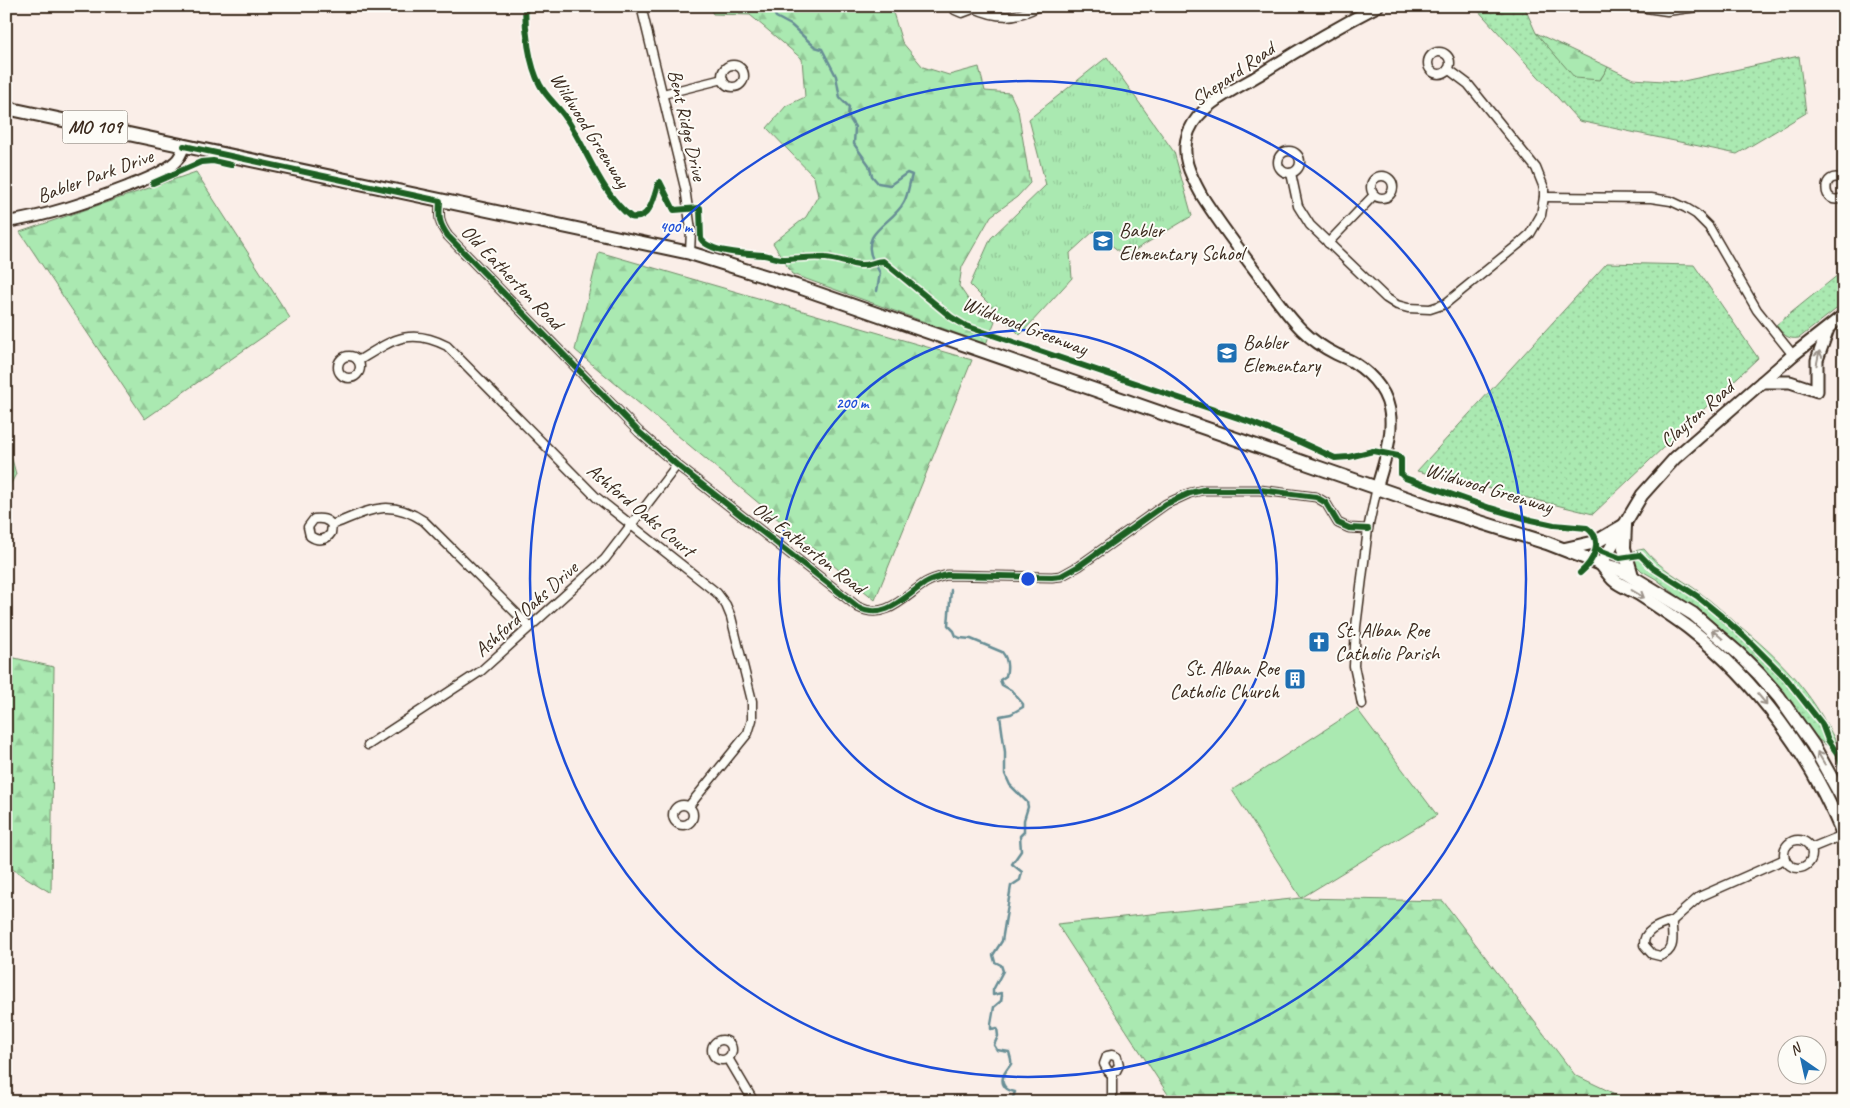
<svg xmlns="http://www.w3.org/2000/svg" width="1850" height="1108" viewBox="0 0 1850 1108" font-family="Caveat,sans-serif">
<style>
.grass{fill:url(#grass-dots);stroke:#728a68}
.forest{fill:url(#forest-firs);stroke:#728a68}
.park{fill:url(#park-tufts);stroke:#728a68}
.pitch{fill:#aae9b1;stroke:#728a68}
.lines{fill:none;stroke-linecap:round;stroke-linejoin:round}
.stream{stroke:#678e95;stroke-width:2.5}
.minor-casing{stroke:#3b2a1e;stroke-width:11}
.tertiary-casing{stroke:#3b2a1e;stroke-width:14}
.secondary-casing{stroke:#3b2a1e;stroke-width:15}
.primary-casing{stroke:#3b2a1e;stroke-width:16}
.minor{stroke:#fdfcf7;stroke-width:8}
.tertiary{stroke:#fdfcf7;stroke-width:10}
.secondary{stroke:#fdfcf7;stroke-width:11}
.primary{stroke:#fdfcf7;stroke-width:12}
.cycleway-casing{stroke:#fdfcf7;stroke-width:9}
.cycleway{stroke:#1b5e20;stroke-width:6}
.oneway{stroke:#9c938a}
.ring{fill:none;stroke:#1d4ed8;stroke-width:2.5}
.labels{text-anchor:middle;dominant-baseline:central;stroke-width:4;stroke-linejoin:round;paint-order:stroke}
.shield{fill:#fdfcf7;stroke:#75695f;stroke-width:1}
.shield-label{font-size:19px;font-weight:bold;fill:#3b2a1e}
.street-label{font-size:20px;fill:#3b2a1e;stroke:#fdfcf7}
.poi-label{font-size:20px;fill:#3b2a1e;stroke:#fdfcf7;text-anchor:start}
.centre{fill:#1d4ed8;stroke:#fdfcf7;stroke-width:2.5}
.ring-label{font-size:15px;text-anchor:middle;font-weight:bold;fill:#1d4ed8;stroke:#fdfcf7;stroke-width:4;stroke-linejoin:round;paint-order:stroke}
</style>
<defs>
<pattern id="grass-dots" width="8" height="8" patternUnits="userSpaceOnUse" patternTransform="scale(1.25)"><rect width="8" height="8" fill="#aae9b1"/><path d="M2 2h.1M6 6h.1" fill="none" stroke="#93c898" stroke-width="1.8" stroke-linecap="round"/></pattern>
<pattern id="forest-firs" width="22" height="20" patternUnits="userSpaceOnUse" patternTransform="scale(1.25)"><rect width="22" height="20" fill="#aae9b1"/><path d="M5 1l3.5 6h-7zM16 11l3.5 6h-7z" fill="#93c898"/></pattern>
<pattern id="park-tufts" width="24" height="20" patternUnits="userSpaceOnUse" patternTransform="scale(1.25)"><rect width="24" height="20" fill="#aae9b1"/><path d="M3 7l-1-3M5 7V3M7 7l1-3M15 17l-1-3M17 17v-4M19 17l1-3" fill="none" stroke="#93c898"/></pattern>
</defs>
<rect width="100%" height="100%" fill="#faeee8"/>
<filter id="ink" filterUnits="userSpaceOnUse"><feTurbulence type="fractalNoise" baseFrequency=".02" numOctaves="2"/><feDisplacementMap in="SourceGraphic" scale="10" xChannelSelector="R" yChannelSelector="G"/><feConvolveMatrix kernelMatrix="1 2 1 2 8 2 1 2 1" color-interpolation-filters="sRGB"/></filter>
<g filter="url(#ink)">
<!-- grass -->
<g class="grass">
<polygon points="1474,6 1524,6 1536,33 1600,80 1608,67 1633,79 1679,82 1799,56 1806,113 1737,154 1579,121"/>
<polygon points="1607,263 1694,265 1758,358 1593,514 1417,471"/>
<path d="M1844 270V303L1799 338C1787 340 1783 334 1776 325Z"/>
<polygon points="6,437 16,474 6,493"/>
<path d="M1644 549C1658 567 1680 578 1698 591 1711 601 1724 612 1736 623 1780 659 1811 690 1836 742L1826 745 1819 740 1706 618 1656 579 1642 571 1634 563 1629 552Z"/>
</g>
<!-- forest -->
<g class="forest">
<polygon points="709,6 891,6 902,42 923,67 949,75 979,67 985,91 1010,93 1018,110 1030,183 1017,197 991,216 962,267 959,286 972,305 995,321 986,344 792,274 773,243 806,217 818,196 814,177 767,128 786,106 805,97 802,59 750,15 713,14"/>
<polygon points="1536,33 1608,67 1600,80 1575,78"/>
<polygon points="196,172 290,318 145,419 20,232"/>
<polygon points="599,252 972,360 875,600 575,350"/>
<polygon points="6,656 54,667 51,893 6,865"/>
<polygon points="1301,898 1443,901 1575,1075 1632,1102 1173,1102 1057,924"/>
</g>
<!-- park -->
<polygon class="park" points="1107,57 1174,152 1192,216 1125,256 1094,231 1070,253 1072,278 1020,335 970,285 991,238 1046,185 1029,119"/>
<!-- pitch -->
<polygon class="pitch" points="1357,709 1437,815 1301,898 1232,790"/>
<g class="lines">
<!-- stream -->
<g class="stream">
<path d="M771 6 776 17 791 25 815 47 822 49 836 76 840 98 849 107 848 116 855 127 854 144 869 165 872 176 878 183 890 185 907 173 912 175C909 184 908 195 904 202 893 224 859 231 873 260"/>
<polyline points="875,264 880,273 877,291"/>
<path d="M951 590 948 625 954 631 956 636 960 638 971 639 1002 652C1008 659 1008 668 1006 676L1000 680 1002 685 1011 690 1023 704V707L1011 714 1000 716 1005 752V774L1010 785 1027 802 1028 807 1024 820V832L1020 836 1021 851 1012 864 1022 872 1020 880 1011 886 1002 941 993 955 995 962 1001 965 1003 971 993 990V995L1001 993 1002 995 1001 1001 994 1007 991 1024V1029L997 1028 998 1036 994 1045 997 1050 1009 1052C1010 1056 1012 1060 1011 1064 1010 1066 1006 1070 1006 1071 999 1081 1003 1090 1015 1092L1011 1102"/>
</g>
<!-- minor casing -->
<g class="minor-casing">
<g id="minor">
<polyline points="641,6 685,188 691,230 690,253"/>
<polyline points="952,6 955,10 962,13 970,10 972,6"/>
<polyline points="1632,6 1667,11 1705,6"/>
<path d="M972 7C996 18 1014 20 1039 6"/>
<circle cx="1439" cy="63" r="11"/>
<circle cx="733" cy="76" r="11"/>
<polyline points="663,94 723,79"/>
<circle cx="1289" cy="162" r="11"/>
<polyline points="1291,173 1298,206 1310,225 1386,298 1397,305 1408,308 1430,309 1445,304 1520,243 1530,234 1541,215 1544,197 1544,188 1536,168 1468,84 1448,69"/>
<circle cx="1382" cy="187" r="11"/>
<path d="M1844 180C1820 167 1821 210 1844 197"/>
<polyline points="1544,197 1651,198 1671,201 1686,208 1696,214 1709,227 1757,310 1793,355"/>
<path d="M440 201C439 217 438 222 448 236L639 432 677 465 858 607C885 621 904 597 925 583 932 579 939 577 947 575L1052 577 1061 576 1079 566 1166 504 1190 493 1203 490H1260L1316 497 1326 503 1338 523 1349 528 1368 529"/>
<polyline points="1328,243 1374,195"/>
<circle cx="349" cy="367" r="11"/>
<path d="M358 361C391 341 409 326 447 346L596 497 717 593 726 605 731 617 752 701V720L748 733 689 806"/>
<path d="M332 525C327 519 322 518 314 519L308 527 310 536C317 541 326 541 331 533L332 525C368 511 388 497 424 521L529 626"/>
<polyline points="1362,704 1354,666 1356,627 1368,529 1377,487"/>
<polyline points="368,745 481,671 605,559 677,465"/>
<circle cx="683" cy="815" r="10"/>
<circle cx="1798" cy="854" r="14"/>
<polyline points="1811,848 1843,835"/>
<polyline points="1672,921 1699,897 1785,859"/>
<path d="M1672 921C1671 935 1678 950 1660 956L1652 954 1644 945C1643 930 1660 925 1672 921Z"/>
<circle cx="722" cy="1050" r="10"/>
<polygon points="1112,1055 1117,1057 1119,1065 1116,1071 1110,1073 1108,1071 1104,1064 1107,1056"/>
<polyline points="728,1058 754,1102"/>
<polyline points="1112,1073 1112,1102"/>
</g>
</g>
<!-- tertiary casing -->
<g class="tertiary-casing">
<g id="tertiary">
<path d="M6 222C48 216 88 202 127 187 143 180 162 174 175 162 180 158 182 152 184 146"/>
<path d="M1377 487C1392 437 1406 396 1353 362 1348 359 1342 357 1336 354 1324 348 1312 340 1302 330 1285 313 1272 293 1257 273 1238 248 1219 223 1202 196 1191 176 1179 155 1189 131 1200 104 1236 89 1259 75 1298 50 1337 27 1378 6"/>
</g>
</g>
<!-- secondary casing -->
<g class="secondary-casing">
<g id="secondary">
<polyline points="1762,382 1790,382 1817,391 1817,360 1828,329"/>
<polyline points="1601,564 1642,495 1675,458 1793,355 1844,315"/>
</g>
</g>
<!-- primary casing -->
<g class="primary-casing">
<g id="primary">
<polyline points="6,108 690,253 796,286 1432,507 1547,543 1601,564 1619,569 1693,614 1738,653 1759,674 1779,697 1813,745 1844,801"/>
<polyline points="1625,525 1624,548 1632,576"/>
<polyline points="1565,549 1596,542 1625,525"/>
<path d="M1601 564C1605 569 1609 575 1613 579 1620 586 1631 589 1639 594 1656 605 1673 616 1689 628 1758 682 1811 756 1844 836"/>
</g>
</g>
<!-- minor -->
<use href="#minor" class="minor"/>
<!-- tertiary -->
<use href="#tertiary" class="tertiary"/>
<!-- secondary -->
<use href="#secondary" class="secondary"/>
<!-- primary -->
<use href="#primary" class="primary"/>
<!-- cycleway casing -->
<g class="cycleway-casing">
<g id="cycleway">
<path d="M525 6C525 29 529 65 540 85 547 98 558 106 566 118 587 149 601 194 631 217 650 221 654 197 658 184L660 182 674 210 700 208 701 239C710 253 749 254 764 255 770 256 777 259 783 259 797 259 812 256 826 258 837 259 849 264 860 265 869 266 875 261 883 261L951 317 966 326 1250 422 1300 442 1335 458 1349 457 1373 451 1398 456 1401 459V474L1405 478 1490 508 1531 520 1554 525 1587 528C1605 540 1593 562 1580 573"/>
<path d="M184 146 440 201C439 217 438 222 448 236L639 432 677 465 858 607C885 621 904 597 925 583 932 579 939 577 947 575L1052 577 1061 576 1079 566 1166 504 1190 493 1203 490H1260L1316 497 1326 503 1338 523 1349 528 1368 529"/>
<polyline points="153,183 201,162 213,161 231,165"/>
<polyline points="1597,549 1620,558 1640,555 1653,568 1697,596 1719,614 1745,637 1786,678 1822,724 1828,740 1837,753 1844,770"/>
</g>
</g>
<!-- cycleway -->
<use href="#cycleway" class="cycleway"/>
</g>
<!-- one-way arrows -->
<defs><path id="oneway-shaft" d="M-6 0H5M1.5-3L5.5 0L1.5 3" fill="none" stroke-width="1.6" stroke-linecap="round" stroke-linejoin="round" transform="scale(1.25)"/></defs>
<g class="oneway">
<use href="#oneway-shaft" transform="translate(1818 358) rotate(-78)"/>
<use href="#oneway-shaft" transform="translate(1638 594) rotate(31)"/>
<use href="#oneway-shaft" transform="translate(1717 634) rotate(-139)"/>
<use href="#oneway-shaft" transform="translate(1762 699) rotate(50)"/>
<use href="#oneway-shaft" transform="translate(1821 758) rotate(-121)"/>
</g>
</g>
<!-- distance rings -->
<g class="ring">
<circle cx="1028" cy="579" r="249"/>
<circle cx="1028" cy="579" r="498"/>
</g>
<!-- icons -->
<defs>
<g id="school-square" transform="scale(1.125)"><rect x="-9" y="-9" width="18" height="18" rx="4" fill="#1f6fb2" stroke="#fdfcf7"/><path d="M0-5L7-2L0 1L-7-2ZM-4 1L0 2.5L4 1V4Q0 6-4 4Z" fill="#fff"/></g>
<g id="church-square" transform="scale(1.125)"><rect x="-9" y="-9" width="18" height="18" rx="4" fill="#1f6fb2" stroke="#fdfcf7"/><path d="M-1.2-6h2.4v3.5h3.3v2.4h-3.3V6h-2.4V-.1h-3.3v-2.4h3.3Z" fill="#fff"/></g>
<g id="building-square" transform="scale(1.125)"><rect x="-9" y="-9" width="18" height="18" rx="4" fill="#1f6fb2" stroke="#fdfcf7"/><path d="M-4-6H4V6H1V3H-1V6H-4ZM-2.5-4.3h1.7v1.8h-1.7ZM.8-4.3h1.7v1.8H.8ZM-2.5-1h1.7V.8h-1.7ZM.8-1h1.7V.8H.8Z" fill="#fff"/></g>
</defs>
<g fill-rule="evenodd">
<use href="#school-square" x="1103" y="241"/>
<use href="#school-square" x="1227" y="353"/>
<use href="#church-square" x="1319" y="642"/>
<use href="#building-square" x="1295" y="679"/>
</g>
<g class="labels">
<!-- shield labels -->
<rect class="shield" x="62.5" y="110.5" width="65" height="33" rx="4"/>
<g class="shield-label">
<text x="95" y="127">MO 109</text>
</g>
<!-- street labels -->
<g class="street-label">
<text transform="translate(1233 74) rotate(-35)">Shepard Road</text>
<text transform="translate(687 125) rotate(77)">Bent Ridge Drive</text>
<text transform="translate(590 130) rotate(58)">Wildwood Greenway</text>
<text transform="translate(95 176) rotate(-20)">Babler Park Drive</text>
<text transform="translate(512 277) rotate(46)">Old Eatherton Road</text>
<text transform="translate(1025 326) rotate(21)">Wildwood Greenway</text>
<text transform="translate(1697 414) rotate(-41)">Clayton Road</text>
<text transform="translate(1489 488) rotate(17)">Wildwood Greenway</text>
<text transform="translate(641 510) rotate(40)">Ashford Oaks Court</text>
<text transform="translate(809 548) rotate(38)">Old Eatherton Road</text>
<text transform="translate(526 609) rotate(-42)">Ashford Oaks Drive</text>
</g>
<!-- poi labels -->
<g class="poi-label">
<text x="1119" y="230">Babler<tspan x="1119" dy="23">Elementary School</tspan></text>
<text x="1243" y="342">Babler<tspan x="1243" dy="23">Elementary</tspan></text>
<text x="1335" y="630">St. Alban Roe<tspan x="1335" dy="23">Catholic Parish</tspan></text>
<text x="1279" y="668" text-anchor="end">St. Alban Roe<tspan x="1279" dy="23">Catholic Church</tspan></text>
</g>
</g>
<circle cx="1028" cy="579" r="8" class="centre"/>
<g class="ring-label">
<text x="676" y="232">400 m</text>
<text x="852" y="408">200 m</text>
</g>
<!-- margin -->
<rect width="1850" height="1108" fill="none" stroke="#fdfcf7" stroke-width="25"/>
<rect x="12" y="12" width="1825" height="1083" fill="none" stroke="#3b2a1e" stroke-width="2" filter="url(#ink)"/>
<!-- north arrow -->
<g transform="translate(1802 1060) rotate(326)"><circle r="24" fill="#fdfcf7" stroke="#afa8a0"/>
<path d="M0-4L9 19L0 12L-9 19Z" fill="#1f6fb2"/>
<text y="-8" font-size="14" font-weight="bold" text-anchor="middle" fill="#3b2a1e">N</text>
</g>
</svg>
